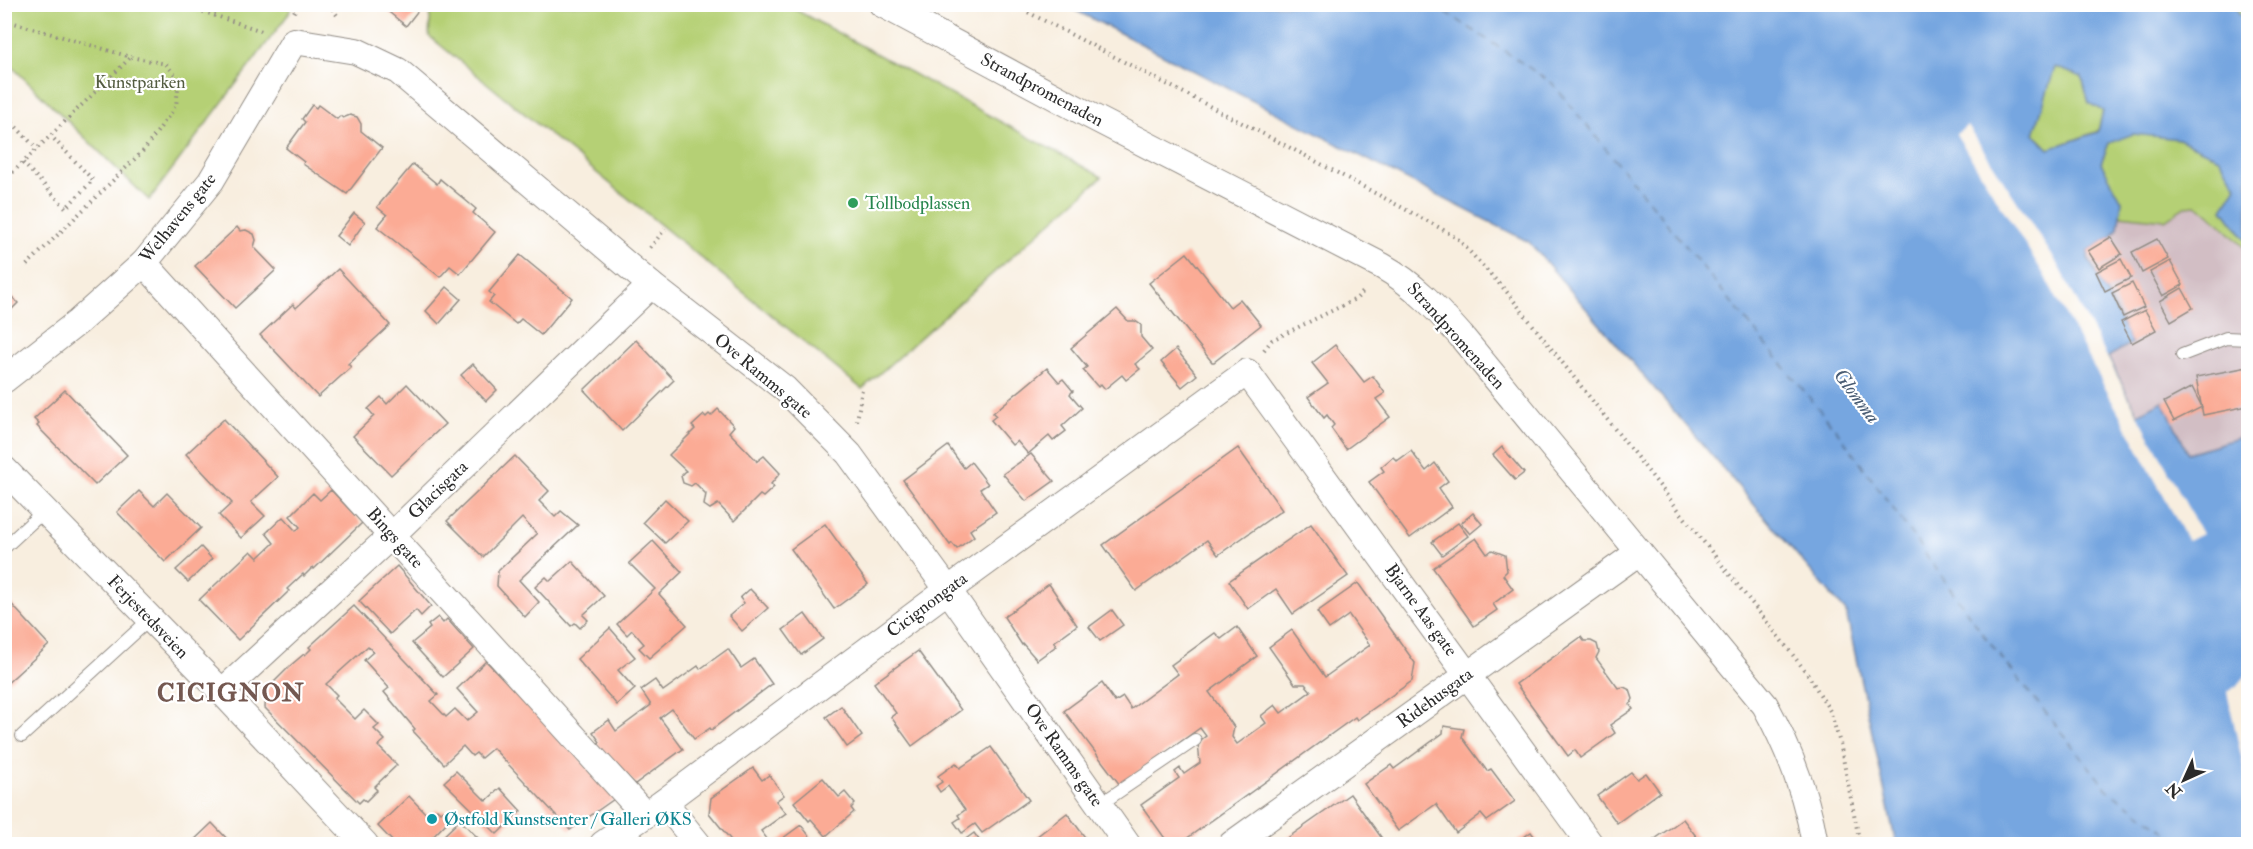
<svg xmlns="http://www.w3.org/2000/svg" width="2253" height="849" viewBox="0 0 2253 849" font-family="'IM FELL Double Pica',serif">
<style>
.industrial{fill:#d2bec4}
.green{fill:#b5d075;stroke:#707e50;stroke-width:1.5}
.water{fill:#76a6e0;stroke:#506886;stroke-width:1.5;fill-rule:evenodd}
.pier{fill:#f8eedf}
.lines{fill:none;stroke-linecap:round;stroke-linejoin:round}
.ferry{stroke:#495c73;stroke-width:1.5;stroke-dasharray:8 6;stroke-linecap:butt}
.building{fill:#fbab95}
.service-casing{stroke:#928c85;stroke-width:14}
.minor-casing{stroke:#928c85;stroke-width:28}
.path{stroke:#928c85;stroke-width:4;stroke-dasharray:1.5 4.5;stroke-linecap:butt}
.service{stroke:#fff;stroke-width:12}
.minor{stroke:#fff;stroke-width:26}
.leisure-dot{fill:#2e9e5b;stroke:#fff;stroke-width:2}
.culture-dot{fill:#0f9aa8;stroke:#fff;stroke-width:2}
.labels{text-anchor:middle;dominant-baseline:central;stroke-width:4.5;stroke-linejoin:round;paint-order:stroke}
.park-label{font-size:18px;fill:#545d41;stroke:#fff}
.street-label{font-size:18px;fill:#2b2b2b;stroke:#fff}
.leisure-label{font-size:18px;fill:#27864d;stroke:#fff;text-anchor:start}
.culture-label{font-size:18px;fill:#0d838f;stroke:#fff;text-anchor:start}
.water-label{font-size:20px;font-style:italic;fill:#495c73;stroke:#fff}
.district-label{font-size:24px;font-weight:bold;letter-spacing:1.5px;fill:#745850;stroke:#fff}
</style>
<rect width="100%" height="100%" fill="#fff"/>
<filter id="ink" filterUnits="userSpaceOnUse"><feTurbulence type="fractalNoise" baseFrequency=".0167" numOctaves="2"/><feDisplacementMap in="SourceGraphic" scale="12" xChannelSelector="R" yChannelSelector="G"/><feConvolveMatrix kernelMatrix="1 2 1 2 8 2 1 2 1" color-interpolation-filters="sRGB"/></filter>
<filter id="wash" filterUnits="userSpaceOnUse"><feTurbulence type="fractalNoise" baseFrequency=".008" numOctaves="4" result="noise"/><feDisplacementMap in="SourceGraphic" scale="24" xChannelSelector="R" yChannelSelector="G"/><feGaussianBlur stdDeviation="1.35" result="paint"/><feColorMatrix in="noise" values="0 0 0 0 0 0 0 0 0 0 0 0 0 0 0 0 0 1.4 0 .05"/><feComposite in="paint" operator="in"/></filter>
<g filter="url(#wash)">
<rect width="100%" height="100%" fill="#f8eedf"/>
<!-- industrial -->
<polygon class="industrial" points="2196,205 2209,213 2248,251 2248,435 2188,453 2164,402 2139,414 2108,356 2132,342 2088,258 2088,251 2111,237 2118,228 2120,215 2152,219 2172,215 2187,206"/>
<!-- green -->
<g class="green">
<polygon points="4,5 5,4 293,5 287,16 149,200 5,60"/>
<polygon points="431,5 787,5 1102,177 862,389 429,36"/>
<polygon points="2235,5 2248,5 2248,23 2239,13"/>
<polygon points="2055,66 2082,77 2089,103 2103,111 2098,131 2049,149 2034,133"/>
<polygon points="2133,133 2179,139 2219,158 2237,187 2223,209 2248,243 2248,251 2209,213 2196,205 2186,206 2165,220 2120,215 2122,201 2101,163 2109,143"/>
</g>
<!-- water -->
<path class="water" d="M1065 5H2235L2239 13 2248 23V243L2223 209 2237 187 2219 158 2179 139 2133 134 2109 143 2101 163 2122 201 2118 228 2111 237 2088 251V258L2132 343 2108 357 2138 414 2163 401 2188 453 2248 435V844H1896L1846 612 1529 242ZM2055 67 2082 77 2089 103 2103 111 2098 132 2049 149 2034 134Z"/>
<!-- pier -->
<g class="pier">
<polygon points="1968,126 2055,260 2202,534 2188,541 2043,273 1956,134"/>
<polygon points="2248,673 2248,690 2245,694 2248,709 2248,787 2227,692 2238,685"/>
</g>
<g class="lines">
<!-- ferry -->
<polyline class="ferry" points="1434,4 1552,83 1841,436 1985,637 2107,789 2183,844"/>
</g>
<g id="blocks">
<!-- building -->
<g class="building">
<polygon points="379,4 423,4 406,26"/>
<polygon points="312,105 316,108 318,105 337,119 340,116 343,118 350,115 357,117 361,124 361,131 382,148 347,194 303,164 304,162 286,148 305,122 302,119"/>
<polygon points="413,164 437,184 440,179 476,209 473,213 495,232 460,274 450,266 440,277 377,227 387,215 377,207"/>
<polygon points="354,213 365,222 348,246 336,236"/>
<polygon points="237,227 240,231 246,230 254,234 256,240 254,247 276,270 235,308 195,266"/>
<polygon points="2111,237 2122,254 2099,268 2088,251"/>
<polygon points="2157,239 2168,259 2142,273 2132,252"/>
<polygon points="1187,253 1230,307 1240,299 1261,325 1214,362 1212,362 1149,283"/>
<polygon points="520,255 572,298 541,335 521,319 516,324 489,302 494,296 489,292"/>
<polygon points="2121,259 2131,278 2105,291 2096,272"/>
<polygon points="2170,261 2183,285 2163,296 2150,272"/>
<polygon points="338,269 390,325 348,364 351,367 318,397 260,335 293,304 296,308"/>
<polygon points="2132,283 2144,307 2123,317 2112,293"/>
<polygon points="447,287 461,299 439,324 426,311"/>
<polygon points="2182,288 2193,308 2171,321 2160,301"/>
<polygon points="4,289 18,303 4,317"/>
<polygon points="1117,309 1128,321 1135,321 1141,325 1141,337 1152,350 1135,364 1140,369 1126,380 1122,375 1105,389 1101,384 1098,387 1083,370 1087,367 1071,348"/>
<polygon points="2145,310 2156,330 2132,343 2121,322"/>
<polygon points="636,340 674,380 622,431 584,390"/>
<polygon points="1335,345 1364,382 1373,376 1385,393 1376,399 1390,417 1346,449 1331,428 1334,425 1327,415 1324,418 1308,397 1328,383 1312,363"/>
<polygon points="1176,349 1197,375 1182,387 1161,362"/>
<polygon points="473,364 497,390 486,401 461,375"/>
<polygon points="2248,367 2248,406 2203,415 2196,377"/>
<polygon points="1047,368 1059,382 1063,379 1073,391 1070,394 1082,408 1062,426 1066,431 1053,441 1049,436 1028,454 1017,441 1012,445 991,420 996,416 993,413"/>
<polygon points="407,384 445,424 391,475 353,436 374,416 368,409 381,397 387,404"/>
<polygon points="2192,387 2202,407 2174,421 2164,402"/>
<polygon points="65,390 127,455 95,485 37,426 39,424 34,419"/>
<polygon points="718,409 734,426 729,432 757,461 756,462 764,456 780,473 771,484 774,487 763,497 760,495 734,521 718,504 710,509 704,505 706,494 695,483 691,486 683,483 681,476 686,471 669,455 695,429 692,426 704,415 706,417 709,414 711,416"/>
<polygon points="224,419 278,477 251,502 265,516 241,538 219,515 232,503 186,454"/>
<polygon points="948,446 964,468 971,462 988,484 980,489 996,512 970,530 974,536 957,549 952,543 950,545 903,480"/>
<polygon points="1502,447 1524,473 1515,480 1493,455"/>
<polygon points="1238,448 1282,510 1218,555 1207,540 1136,591 1103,545"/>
<polygon points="1411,451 1426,471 1435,463 1448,481 1439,488 1452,507 1410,538 1369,482 1384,471 1381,467 1393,457 1397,461"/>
<polygon points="1031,454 1054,481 1026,501 1003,474"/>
<polygon points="515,456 549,491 539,501 555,517 561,511 578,525 519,580 539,602 525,617 497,586 498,571 537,534 522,518 483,557 447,521"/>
<polygon points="331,490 362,523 314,569 313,567 304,576 303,574 287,589 289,591 238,640 199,600 251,551 258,558 274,543 266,533 283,517 296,531 300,527 290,516 313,493 320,500"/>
<polygon points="139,491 154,506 167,493 201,528 165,562 117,512"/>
<polygon points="665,499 688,521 665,543 643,522"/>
<polygon points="1473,513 1482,524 1470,534 1461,523"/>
<polygon points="1458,523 1468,536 1442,555 1432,542"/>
<polygon points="825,524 868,584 834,609 791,549"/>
<polygon points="1311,524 1348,576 1293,614 1276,589 1248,609 1229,581"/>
<polygon points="1476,538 1487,554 1492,550 1505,555 1507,571 1503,575 1513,589 1493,604 1497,610 1474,626 1433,568"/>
<polygon points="653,541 682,572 659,594 687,625 649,658 639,648 644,644 632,630 627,635 617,624 655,589 629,563"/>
<polygon points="201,547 212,559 188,582 176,570"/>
<polygon points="572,561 604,596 583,615 588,620 580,628 575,623 571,626 535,587 546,577 550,581"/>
<polygon points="397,566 431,606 421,616 416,610 390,634 359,601"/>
<polygon points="1358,583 1415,663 1412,681 1357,720 1355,717 1179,844 1169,844 1141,805 1179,778 1175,772 1180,768 1184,774 1200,763 1198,742 1206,736 1200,728 1120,785 1064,711 1102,683 1115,702 1123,697 1131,709 1178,674 1171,665 1215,633 1221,639 1237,627 1257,656 1209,692 1234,727 1232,737 1237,744 1266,723 1261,716 1275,705 1281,713 1311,691 1305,684 1295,684 1269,647 1292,630 1325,677 1370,645 1349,615 1329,629 1317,612"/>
<polygon points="1049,584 1077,625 1054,642 1056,646 1037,660 1023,644 1022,645 1004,617"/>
<polygon points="750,589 768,608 742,631 729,616 744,603 740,598"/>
<polygon points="4,596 49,645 4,686"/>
<polygon points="354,606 438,695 431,701 446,717 455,709 467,721 478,712 457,689 486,661 617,797 570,830 493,748 481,758 476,753 472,756 463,746 444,764 413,731 415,729 384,692 389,688 364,660 373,652 368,646 326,684 337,695 334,698 355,719 364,710 379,725 374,729 385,740 378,746 397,765 374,787 377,790 366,801 363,799 359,803 265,708 266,690 291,665 304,654 305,655 311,649 309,647"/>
<polygon points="1112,610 1123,625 1100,641 1089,627"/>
<polygon points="805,614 823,639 801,655 783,630"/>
<polygon points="438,617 443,623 447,619 474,649 443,677 412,643 430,628 428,625"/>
<polygon points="610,628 635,657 618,670 635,689 617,705 577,659"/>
<polygon points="1581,637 1584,641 1591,641 1597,644 1599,652 1596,658 1618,688 1624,687 1630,690 1633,699 1630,705 1633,709 1610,725 1615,733 1580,758 1575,750 1568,756 1516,684"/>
<polygon points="728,649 741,668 754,659 772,684 711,730 710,728 694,739 672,709 660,718 683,749 635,784 597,744 600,742 593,732 609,720 616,731 651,705 641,690 655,680 663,691 698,666 700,669"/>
<polygon points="918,651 961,710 912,746 891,717 896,713 874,683"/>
<polygon points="841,706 862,736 847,747 826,717"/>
<polygon points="1444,726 1464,729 1462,737 1487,771 1491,769 1515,801 1487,821 1481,814 1456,833 1436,804 1398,831 1364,784 1391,765 1394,769 1443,733"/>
<polygon points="991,747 1029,800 982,833 975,824 962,833 954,822 960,818 958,815 965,810 948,786 940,792 936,786 942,782 938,776 956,763 960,768"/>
<polygon points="753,768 762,780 769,775 784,795 776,801 786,813 761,831 771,844 734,844 709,813 711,798"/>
<polygon points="456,771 486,801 500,788 521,811 497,834 444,782"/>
<polygon points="1631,772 1637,779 1646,773 1660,792 1617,823 1597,796"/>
<polygon points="823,778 839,797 845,792 855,804 851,808 854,812 826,836 811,819 809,821 794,802"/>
<polygon points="1350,794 1386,844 1279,844"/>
<polygon points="409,796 429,817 437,809 440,812 443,810 451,818 426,844 395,844 378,826"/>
<polygon points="1067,813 1090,844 1027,844"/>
<polygon points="1683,819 1702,844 1648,844"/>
<polygon points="460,820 484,844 435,844"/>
<polygon points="212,823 232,844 190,844"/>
<polygon points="801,825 814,842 811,844 775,844"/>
<polygon points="1531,832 1540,844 1514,844"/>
<polygon points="974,833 982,844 959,844"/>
</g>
</g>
</g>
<g filter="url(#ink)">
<use href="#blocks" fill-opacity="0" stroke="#928c85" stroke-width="1.5"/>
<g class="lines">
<!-- service casing -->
<g class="service-casing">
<g id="service">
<polyline points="2182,355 2226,338 2248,339"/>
<polyline points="4,548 45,510"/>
<polyline points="22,736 150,619"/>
<polyline points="1099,805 1195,740"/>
</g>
</g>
<!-- minor casing -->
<g class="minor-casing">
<g id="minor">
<path d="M882 4 1087 114 1382 266C1414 284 1437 309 1461 336L1765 705C1789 749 1807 795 1815 844"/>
<polyline points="144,263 645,815"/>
<polyline points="4,380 78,322 144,263 211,181 294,41 356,51 398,71 651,285 785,389 849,454 948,590 1127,844"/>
<polyline points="4,469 222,692 365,844"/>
<polyline points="222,692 392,535 651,285"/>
<polyline points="664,802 698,844"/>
<polyline points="603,844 664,802 948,590 1247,372 1590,844"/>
<polyline points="1232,844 1639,552"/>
</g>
</g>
<!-- path -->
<g class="path">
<polyline points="180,4 265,32"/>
<polyline points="329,4 339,18"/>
<polyline points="1012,4 1304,155 1442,229 1458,239 1506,291 1807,673 1830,711 1840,743 1860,844"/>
<polyline points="294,12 298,4"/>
<polyline points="4,20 131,57 166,64 179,80 176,106 144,150 26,266"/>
<polyline points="4,114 37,149"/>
<polyline points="23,163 66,208 93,180 51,136"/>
<polyline points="4,181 131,57"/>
<polyline points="650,248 665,229"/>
<polyline points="1264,350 1272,340 1356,299 1365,290"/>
<polyline points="857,421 862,389"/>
</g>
<!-- service -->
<use href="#service" class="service"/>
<!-- minor -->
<use href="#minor" class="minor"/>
</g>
</g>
<!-- markers -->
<circle class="leisure-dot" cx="853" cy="203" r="6"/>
<circle class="culture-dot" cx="432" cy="819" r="6"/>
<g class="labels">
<!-- park labels -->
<g class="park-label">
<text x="140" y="82">Kunstparken</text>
</g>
<!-- street labels -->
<g class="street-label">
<text transform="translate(1042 90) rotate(28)">Strandpromenaden</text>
<text transform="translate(178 218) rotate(-51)">Welhavens gate</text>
<text transform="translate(1456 336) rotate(48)">Strandpromenaden</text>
<text transform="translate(763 376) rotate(40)">Ove Ramms gate</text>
<text transform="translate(438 490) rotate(-44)">Glacisgata</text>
<text transform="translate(395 538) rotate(48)">Bings gate</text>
<text transform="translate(927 605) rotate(-37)">Cicignongata</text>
<text transform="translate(1421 610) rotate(54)">Bjarne Aas gate</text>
<text transform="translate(148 617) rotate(46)">Ferjestedsveien</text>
<text transform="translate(1435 698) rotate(-36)">Ridehusgata</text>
<text transform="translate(1064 755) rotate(55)">Ove Ramms gate</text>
</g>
<!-- leisure labels -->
<g class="leisure-label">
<text x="865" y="203">Tollbodplassen</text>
</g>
<!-- culture labels -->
<g class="culture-label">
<text x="444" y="819">Østfold Kunstsenter / Galleri ØKS</text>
</g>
<!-- water labels -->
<g class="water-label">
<text transform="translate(1857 396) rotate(53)">Glomma</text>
</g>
<!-- district labels -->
<g class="district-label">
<text x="231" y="693">CICIGNON</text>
</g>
</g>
<!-- margin -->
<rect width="2253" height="849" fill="none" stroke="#fff" stroke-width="24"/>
<!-- north arrow -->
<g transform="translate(2184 780) rotate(225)" stroke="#ffffff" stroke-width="4.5" paint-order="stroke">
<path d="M0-4.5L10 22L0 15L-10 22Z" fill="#2b2b2b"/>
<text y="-9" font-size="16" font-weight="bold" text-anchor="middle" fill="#2b2b2b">N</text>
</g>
</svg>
